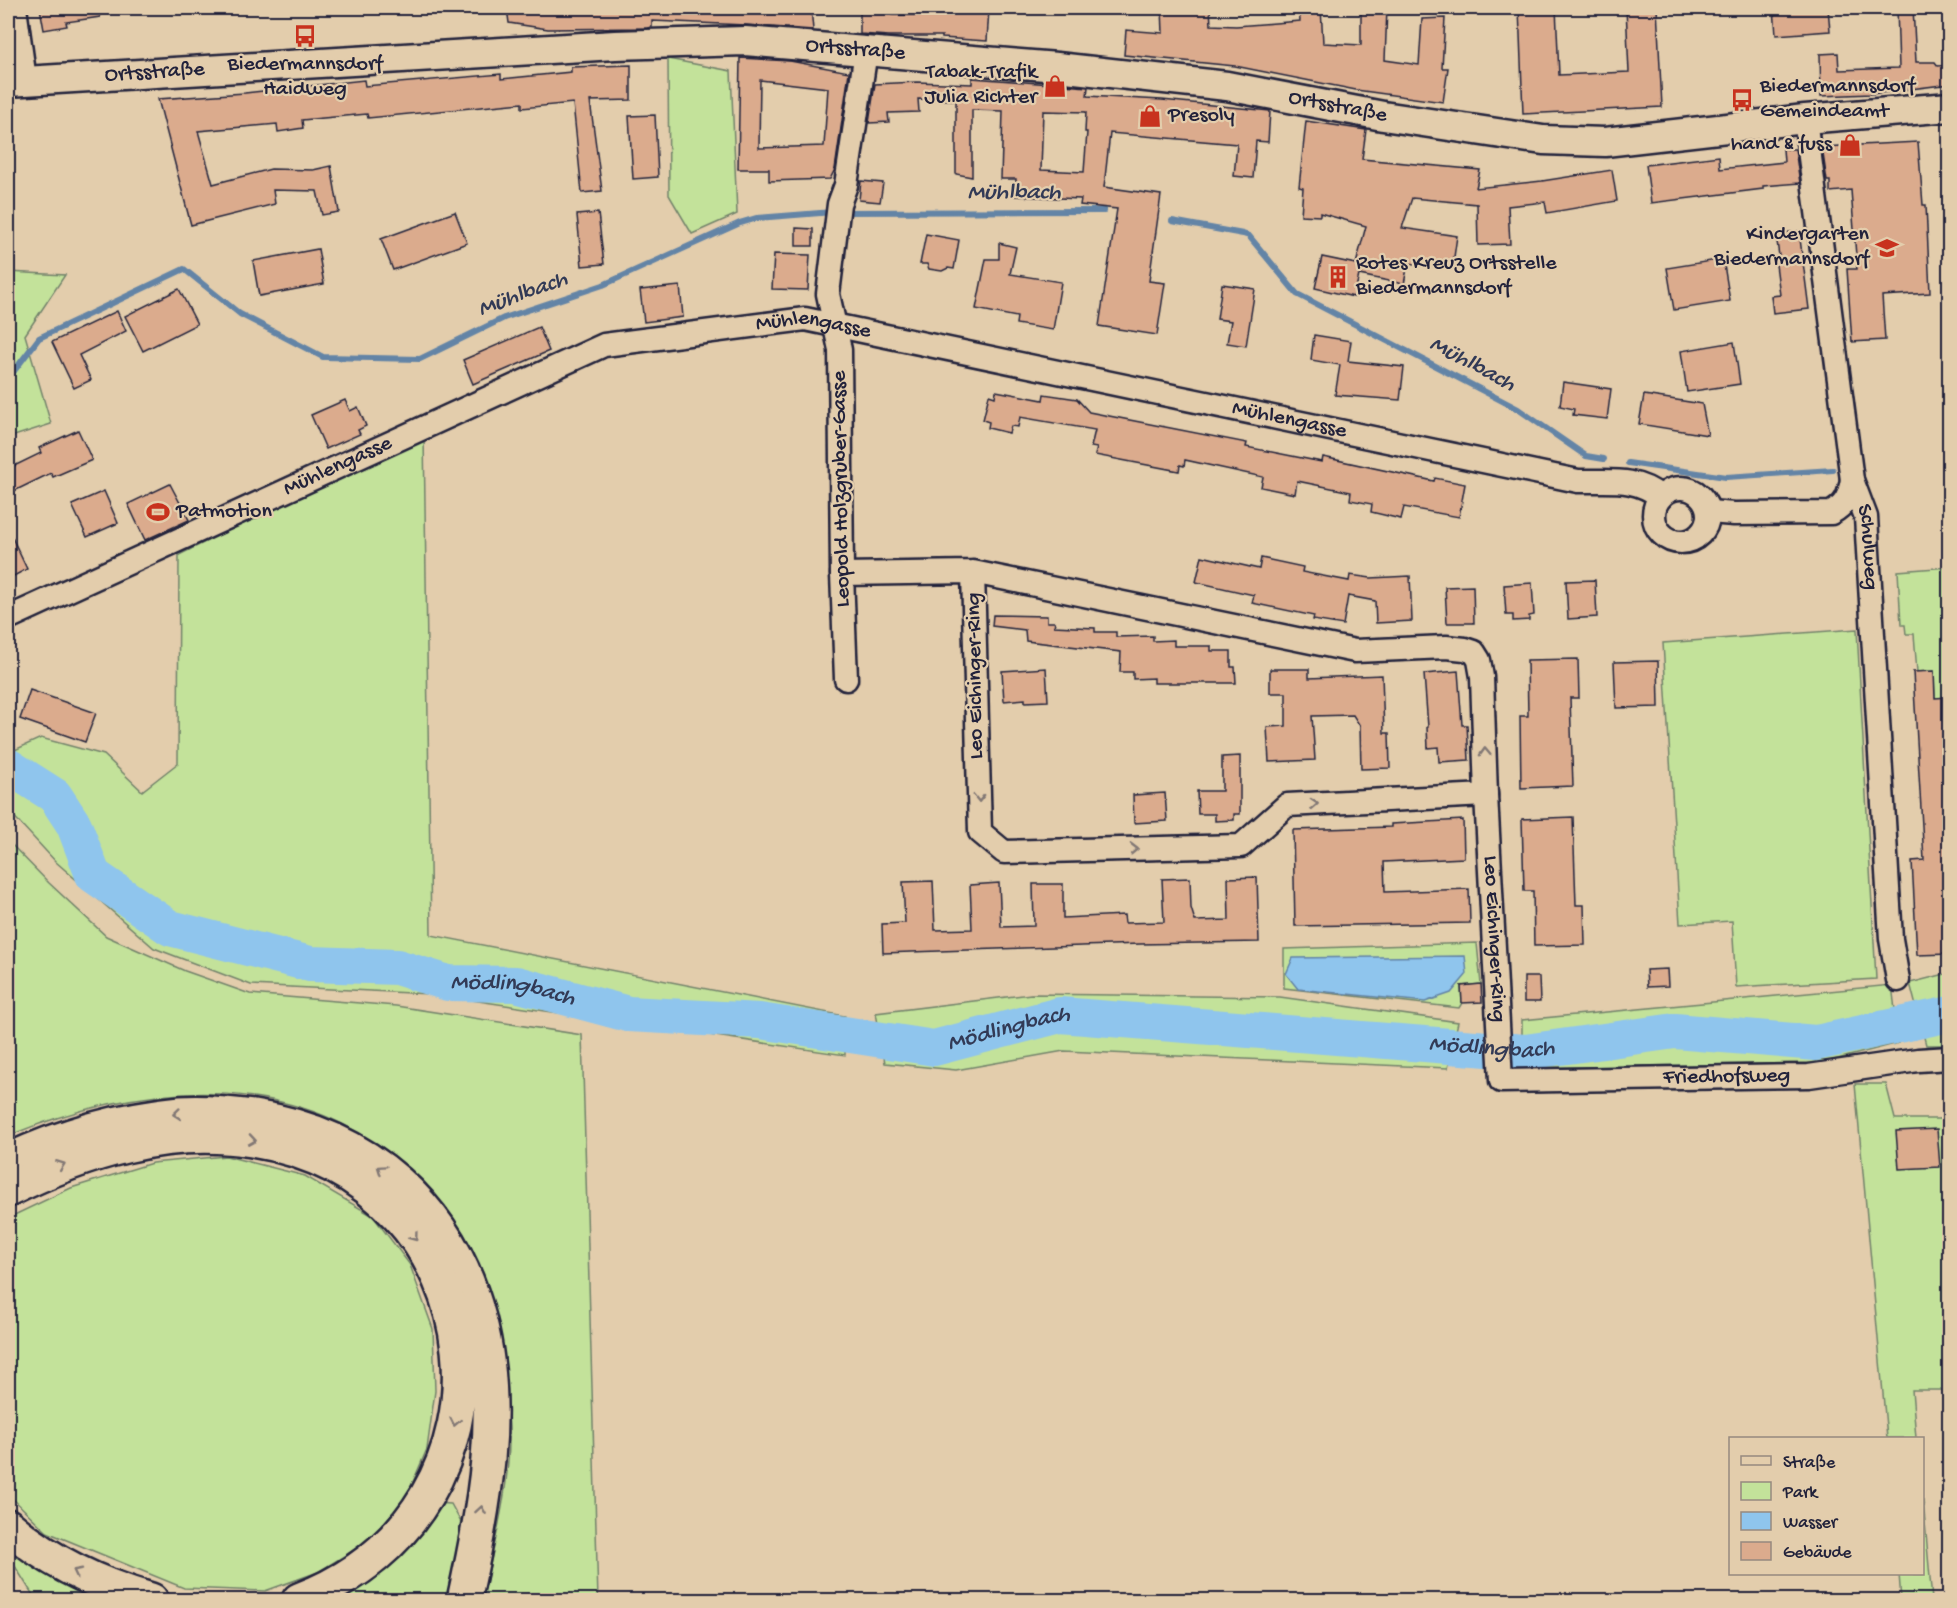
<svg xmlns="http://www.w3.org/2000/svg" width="1957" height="1608" viewBox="0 0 1957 1608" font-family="'Gochi Hand',sans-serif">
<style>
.green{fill:#c3e29a;stroke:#72826a;stroke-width:1.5}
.water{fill:#8fc5ed;stroke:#6384a6;stroke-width:1.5}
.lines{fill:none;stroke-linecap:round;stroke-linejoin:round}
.stream{stroke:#6384a6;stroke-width:6}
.river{stroke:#8fc5ed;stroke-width:36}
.building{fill:#dbab8d;stroke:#22223b;stroke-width:1.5;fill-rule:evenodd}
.minor-casing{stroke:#22223b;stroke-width:27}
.tertiary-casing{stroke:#22223b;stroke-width:33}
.motorway-casing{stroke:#22223b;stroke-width:38}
.minor{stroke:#e3cdac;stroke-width:22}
.tertiary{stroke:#e3cdac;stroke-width:28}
.motorway{stroke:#e3cdac;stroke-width:33}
.oneway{stroke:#827874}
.labels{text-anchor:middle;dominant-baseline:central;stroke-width:4.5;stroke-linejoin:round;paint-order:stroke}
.street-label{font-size:22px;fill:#22223b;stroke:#e3cdac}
.poi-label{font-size:22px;fill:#22223b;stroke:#e3cdac;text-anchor:start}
.water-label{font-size:24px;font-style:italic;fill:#323a56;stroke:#e3cdac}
</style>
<rect width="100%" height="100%" fill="#e3cdac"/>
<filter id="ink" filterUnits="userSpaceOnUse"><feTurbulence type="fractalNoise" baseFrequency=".0167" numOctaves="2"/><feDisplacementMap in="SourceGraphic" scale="12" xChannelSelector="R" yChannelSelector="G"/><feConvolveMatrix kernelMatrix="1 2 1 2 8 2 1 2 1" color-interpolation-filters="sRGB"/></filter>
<g filter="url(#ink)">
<!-- green -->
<g class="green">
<polygon points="668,59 731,71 737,214 692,234 669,195"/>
<polygon points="8,272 65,275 25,335 51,424 8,438"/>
<polygon points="424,434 431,935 845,1016 845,1055 430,994 251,985 154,948 56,862 8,810 8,753 41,738 104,755 142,791 178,763 179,555"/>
<polygon points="1949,567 1949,697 1935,698 1934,671 1917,672 1914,634 1906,634 1905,625 1901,625 1898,571"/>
<polygon points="1857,629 1876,979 1736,987 1732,921 1680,924 1663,643"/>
<path d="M8 841 49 883 106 936 185 971 250 994 396 1006 582 1035 598 1600H482C494 1546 511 1483 509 1427 507 1393 500 1361 493 1329 486 1299 480 1270 467 1242 453 1214 430 1190 407 1169 296 1066 138 1082 8 1136Z"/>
<polygon points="1477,943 1481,984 1461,986 1462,1003 1459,1008 1284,988 1284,949"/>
<polygon points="1949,973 1949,1045 1926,1045 1910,983"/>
<polygon points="1892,985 1899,1043 1822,1063 1522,1068 1522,1020"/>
<polygon points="1031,994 1280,997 1458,1022 1448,1068 1064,1051 956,1070 885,1063 876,1013"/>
<polygon points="1855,1084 1886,1084 1895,1119 1949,1119 1949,1390 1912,1390 1916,1438 1887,1438"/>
<polygon points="226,1156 305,1176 373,1216 410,1265 433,1329 435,1391 427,1449 406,1498 367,1542 318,1572 265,1591 184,1588 47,1532 8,1494 8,1218 71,1188 152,1163"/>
<polygon points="1923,1500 1932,1600 1901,1600 1899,1574 1922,1574"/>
<polygon points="434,1503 451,1504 469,1537 455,1600 326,1600"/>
<polygon points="8,1545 106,1600 36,1600 8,1555"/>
</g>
<!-- water -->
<polygon class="water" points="1465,956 1467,974 1451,993 1425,1002 1298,989 1286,974 1293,958"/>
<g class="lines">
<!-- stream -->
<g class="stream">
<polyline points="844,212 1104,211"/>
<polyline points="1172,221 1243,234 1249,236 1297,294 1518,409 1586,456 1604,459"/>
<polyline points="8,379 39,338 184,269 240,314 323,357 420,359 504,318 603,285 740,223 757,218 833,212"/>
<polyline points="1628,463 1726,477 1833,470"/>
</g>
<!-- river -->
<path class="river" id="s1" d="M8 766 55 796 74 825 93 875 170 928 310 964 397 967 448 983 516 984 628 1014 760 1021 934 1048 1060 1015 1525 1052 1675 1031 1816 1043 1950 1014"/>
</g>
<!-- building -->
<g class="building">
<polygon points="40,8 100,8 100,17 66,22 67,26 44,30"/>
<polygon points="507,8 811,8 813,30 746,25 652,21 652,27 647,28 548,29 509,23"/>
<polygon points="860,8 893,8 893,15 925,15 925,8 989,8 987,41 942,38 942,36 889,36 860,34"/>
<polygon points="1162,8 1210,8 1211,25 1236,26 1300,21 1299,8 1321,8 1323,43 1361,45 1361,8 1387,8 1385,60 1419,65 1422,19 1445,18 1442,68 1448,68 1443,102 1356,90 1235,66 1124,55 1126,30 1163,33"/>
<polygon points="1519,8 1556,8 1559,75 1629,72 1626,8 1657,8 1662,107 1523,114"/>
<polygon points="1774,8 1828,8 1830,31 1776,35"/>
<polygon points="1897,8 1913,8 1916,62 1935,62 1938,66 1950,65 1950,84 1871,94 1821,96 1820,54 1838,53 1839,70 1899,68"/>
<path d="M740 58 790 61 849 72 835 169 830 179 769 181V169H738ZM760 80 828 88 824 146 759 148Z"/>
<polygon points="631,65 631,100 590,101 602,191 582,193 573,103 522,108 522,103 368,118 367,114 302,120 303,128 278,132 277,124 198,131 213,184 271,169 313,170 331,166 339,212 322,215 317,191 273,190 275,204 191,225 158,99 245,93 364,80 365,86 501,74 501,79 571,72 571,67"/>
<path d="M972 78 1088 87 1087 96 1162 100 1270 111 1268 142 1256 141 1253 178 1234 176 1237 144 1110 133 1104 187 1161 195 1149 281 1165 283 1157 335 1099 326 1117 209 1080 205 1081 199 1015 196 1016 179H1001L1003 111 972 110V177L956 174V100L918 99 919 112 888 113 889 122 869 123 875 84 917 82 972 84ZM1043 111 1086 112 1085 132H1087L1084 172 1041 170Z"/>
<polygon points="655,115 658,177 633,179 629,116"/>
<polygon points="1306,121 1366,130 1362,159 1480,170 1476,188 1542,181 1612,170 1617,201 1547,213 1545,202 1508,206 1510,244 1478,245 1477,204 1412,198 1402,228 1457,236 1453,264 1445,263 1444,268 1408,263 1404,284 1359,275 1354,297 1315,288 1322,257 1356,264 1366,226 1320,213 1320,216 1301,215 1303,188 1299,187"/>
<polygon points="1918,142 1923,205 1926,205 1930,293 1882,296 1885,340 1852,342 1847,269 1857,269 1851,190 1830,192 1830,181 1827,181 1822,147"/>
<polygon points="1783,149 1795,149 1800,183 1763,186 1763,189 1651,203 1646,165 1719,156 1720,169 1784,162"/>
<polygon points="861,181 883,183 880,202 859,200"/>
<polygon points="455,212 467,243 393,270 381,239"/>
<polygon points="598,213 604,264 582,266 577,215"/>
<polygon points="796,228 813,229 813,246 796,246"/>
<polygon points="1799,231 1809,309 1773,313 1771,296 1780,295 1775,257 1779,256 1776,234"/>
<polygon points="926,234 959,240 954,269 948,268 942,271 929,269 927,264 920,264"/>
<polygon points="999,243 1016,247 1010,274 1061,282 1053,330 1016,324 1017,317 976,309 986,259 999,259"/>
<polygon points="318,249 324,284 259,296 253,261"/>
<polygon points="774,254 810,255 808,290 772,289"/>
<polygon points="1723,259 1730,301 1674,310 1667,268"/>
<polygon points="1222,284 1255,289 1246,346 1227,343 1231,321 1217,319"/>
<polygon points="680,286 683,317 644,322 640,290"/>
<polygon points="179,289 197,324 143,351 125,316"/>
<polygon points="117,311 126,331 79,355 91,380 74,388 52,342"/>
<polygon points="539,327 549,351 473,384 463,360"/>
<polygon points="1314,335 1351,341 1348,361 1404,367 1400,400 1335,395 1340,365 1311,360"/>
<polygon points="1734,342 1740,384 1687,392 1681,351"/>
<polygon points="1563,382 1611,389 1607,419 1573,415 1574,409 1560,406"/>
<polygon points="996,391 1043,400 1044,394 1077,399 1089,412 1247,443 1246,447 1322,462 1323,457 1434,481 1435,478 1465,484 1459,517 1404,507 1401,519 1371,512 1372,504 1350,500 1351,492 1297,481 1295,494 1261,487 1263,477 1185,460 1184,466 1180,465 1179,471 1095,455 1097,448 1091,447 1095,430 1020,417 1018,427 1011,426 1009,433 988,428 989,422 983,420 989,395 995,397"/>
<polygon points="1644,395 1702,404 1708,435 1639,424"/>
<polygon points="345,400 350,411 358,407 366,426 358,430 360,434 326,449 311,415"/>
<polygon points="78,430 92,460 53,477 51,473 8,494 8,469 41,453 39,448"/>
<polygon points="170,484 189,520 145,540 128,504"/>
<polygon points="104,491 118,523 87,537 72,505"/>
<polygon points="8,529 27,569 8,579"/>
<polygon points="1202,556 1259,569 1261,558 1303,567 1302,572 1349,581 1350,575 1371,578 1410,576 1412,621 1376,623 1375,601 1348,596 1343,625 1313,620 1314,616 1252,603 1254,595 1196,582"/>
<polygon points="1595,580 1597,617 1568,619 1566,581"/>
<polygon points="1532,583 1534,615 1529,616 1529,620 1513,621 1513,615 1506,615 1504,585"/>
<polygon points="1473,586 1474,623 1447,623 1445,587"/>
<polygon points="993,615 1047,616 1047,622 1055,622 1054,626 1095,628 1095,632 1116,632 1116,637 1153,636 1153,641 1174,640 1174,646 1211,646 1211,651 1231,651 1231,667 1235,667 1236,683 1154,683 1154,678 1133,679 1133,672 1120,672 1121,652 1026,641 1025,630 992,626"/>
<polygon points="1578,659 1579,698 1570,698 1573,786 1521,788 1520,716 1528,716 1527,660"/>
<polygon points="1658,661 1659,707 1616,708 1614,662"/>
<polygon points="1046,668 1048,701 1025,702 1025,699 1004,701 1002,671"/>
<polygon points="1270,669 1309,669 1309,678 1382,675 1384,733 1389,733 1390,768 1361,769 1360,726 1353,715 1312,716 1315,760 1269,762 1267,727 1286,726 1286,693 1270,693"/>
<polygon points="1458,671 1462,725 1467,725 1469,760 1439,762 1438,747 1428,748 1427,727 1428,727 1424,674"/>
<polygon points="1934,671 1935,698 1950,697 1950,954 1917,955 1912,861 1924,860 1913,672"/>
<polygon points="30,690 96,713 85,742 20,719"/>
<polygon points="1240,756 1240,814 1234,814 1234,820 1215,821 1215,814 1198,814 1197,791 1222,791 1222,757"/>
<polygon points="1165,793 1167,821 1134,823 1133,795"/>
<polygon points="1573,817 1576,905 1584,905 1585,945 1534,946 1533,891 1524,891 1522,819"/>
<polygon points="1463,820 1464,858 1384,862 1385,892 1469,889 1470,923 1295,926 1293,830 1391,827 1391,824"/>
<polygon points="1257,877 1259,942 1140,944 883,953 882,924 905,923 903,882 933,881 935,930 972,929 970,885 999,883 1001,927 1034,926 1033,884 1063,884 1063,918 1124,915 1125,923 1164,922 1162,879 1190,878 1191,908 1195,921 1229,920 1228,878"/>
<polygon points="1667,969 1668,986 1647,987 1646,970"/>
<polygon points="1524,977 1539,977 1540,1002 1524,1002"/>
<polygon points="1481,984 1482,1002 1462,1003 1461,986"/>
<polygon points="1937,1129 1940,1167 1899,1169 1896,1131"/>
</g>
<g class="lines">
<!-- minor casing -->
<g class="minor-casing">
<g id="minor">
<polyline points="15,8 25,80"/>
<path id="s2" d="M1805 119 1852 480 1866 517 1891 939 1898 980"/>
<circle cx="1681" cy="515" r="27"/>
<path d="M1709 512 1734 514 1831 513C1846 505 1849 496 1852 480"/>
<polyline points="842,574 973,572 1355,651 1446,647 1465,649 1474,652 1479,660 1482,677 1486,795 1287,805 1241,846 1004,852 980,832 973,572"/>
<path id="s3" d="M8 618 604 345 805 319 1578 481C1610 482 1634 476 1661 497"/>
<polyline points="846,679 842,574 840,350 828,294 839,204 846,185 866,51"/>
<path id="s4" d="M1486 795 1501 1081 1809 1076 1918 1060 1950 1058"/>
</g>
</g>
<!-- tertiary casing -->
<g class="tertiary-casing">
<g id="tertiary">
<path id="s5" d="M8 82 615 45 745 41 1057 67 1227 86 1383 116 1543 140 1605 142 1805 119 1950 107"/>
</g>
</g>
<!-- motorway casing -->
<g class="motorway-casing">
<g id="motorway">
<path d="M8 1161C63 1135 121 1119 181 1113 205 1111 231 1114 254 1117 367 1134 450 1207 479 1318 503 1409 484 1510 464 1600"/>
<path d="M8 1190C83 1153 166 1126 252 1140 502 1180 536 1509 299 1600"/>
<path d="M8 1526C49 1562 99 1585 151 1600"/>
</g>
</g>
<!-- minor -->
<use href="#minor" class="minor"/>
<!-- tertiary -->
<use href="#tertiary" class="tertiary"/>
<!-- motorway -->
<use href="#motorway" class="motorway"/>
</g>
<!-- one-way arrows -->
<defs><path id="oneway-chevron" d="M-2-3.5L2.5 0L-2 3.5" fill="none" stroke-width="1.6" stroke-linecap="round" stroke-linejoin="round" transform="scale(1.5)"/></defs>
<g class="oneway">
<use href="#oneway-chevron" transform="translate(1485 752) rotate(-92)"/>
<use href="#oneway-chevron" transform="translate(979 798) rotate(89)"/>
<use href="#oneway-chevron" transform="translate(1314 804) rotate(-3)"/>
<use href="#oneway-chevron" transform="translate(1134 849) rotate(-1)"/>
<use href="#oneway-chevron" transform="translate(177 1114) rotate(174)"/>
<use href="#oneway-chevron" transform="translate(252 1140) rotate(9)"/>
<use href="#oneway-chevron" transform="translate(61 1165) rotate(-21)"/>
<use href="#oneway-chevron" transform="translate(381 1169) rotate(-145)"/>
<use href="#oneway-chevron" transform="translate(414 1237) rotate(53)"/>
<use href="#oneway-chevron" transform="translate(455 1422) rotate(101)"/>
<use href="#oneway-chevron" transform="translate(481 1510) rotate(-81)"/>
<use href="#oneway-chevron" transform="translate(77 1572) rotate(-153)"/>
</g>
</g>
<!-- icons -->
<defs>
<g id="bus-bare" transform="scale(1.8)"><path d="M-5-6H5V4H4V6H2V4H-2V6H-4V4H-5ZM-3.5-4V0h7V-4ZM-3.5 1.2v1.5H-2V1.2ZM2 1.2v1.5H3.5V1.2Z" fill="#c8321e" stroke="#e3cdac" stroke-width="2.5" paint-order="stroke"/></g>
<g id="shop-bare" transform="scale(1.8)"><path d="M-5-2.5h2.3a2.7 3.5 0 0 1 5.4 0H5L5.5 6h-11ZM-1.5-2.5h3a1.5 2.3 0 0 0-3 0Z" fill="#c8321e" stroke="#e3cdac" stroke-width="2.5" paint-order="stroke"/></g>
<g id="school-bare" transform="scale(1.8)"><path d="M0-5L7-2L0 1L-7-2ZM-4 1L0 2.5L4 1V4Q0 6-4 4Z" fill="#c8321e" stroke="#e3cdac" stroke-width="2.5" paint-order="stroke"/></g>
<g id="building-bare" transform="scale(1.8)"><path d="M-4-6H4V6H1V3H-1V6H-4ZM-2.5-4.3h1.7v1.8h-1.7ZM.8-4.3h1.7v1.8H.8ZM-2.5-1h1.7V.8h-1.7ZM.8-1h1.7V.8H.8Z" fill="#c8321e" stroke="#e3cdac" stroke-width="2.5" paint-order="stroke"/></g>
<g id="stadium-bare" transform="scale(1.8)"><path d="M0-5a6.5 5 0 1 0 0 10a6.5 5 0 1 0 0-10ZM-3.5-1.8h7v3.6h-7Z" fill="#c8321e" stroke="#e3cdac" stroke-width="2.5" paint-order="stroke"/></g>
</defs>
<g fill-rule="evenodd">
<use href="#bus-bare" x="305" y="36"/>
<use href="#shop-bare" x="1055" y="86"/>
<use href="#bus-bare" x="1742" y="100"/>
<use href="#shop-bare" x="1150" y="116"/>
<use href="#shop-bare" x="1850" y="145"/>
<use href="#school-bare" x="1887" y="248"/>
<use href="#building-bare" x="1338" y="277"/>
<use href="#stadium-bare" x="158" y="512"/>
</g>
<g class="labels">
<!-- street labels -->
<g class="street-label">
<text stroke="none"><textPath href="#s5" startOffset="849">Ortsstraße</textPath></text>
<text stroke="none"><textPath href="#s5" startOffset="147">Ortsstraße</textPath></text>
<text stroke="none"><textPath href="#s5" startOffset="1335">Ortsstraße</textPath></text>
<text stroke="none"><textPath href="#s3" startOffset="867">Mühlengasse</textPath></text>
<text stroke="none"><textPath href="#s3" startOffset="1353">Mühlengasse</textPath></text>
<text stroke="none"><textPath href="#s3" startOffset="363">Mühlengasse</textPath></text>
<text transform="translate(842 489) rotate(-91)">Leopold Holzgruber-Gasse</text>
<text stroke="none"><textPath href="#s2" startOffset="434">Schulweg</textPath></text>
<text transform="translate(976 676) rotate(-91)">Leo Eichinger-Ring</text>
<text stroke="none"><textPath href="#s4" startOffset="144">Leo Eichinger-Ring</textPath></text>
<text stroke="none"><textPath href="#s4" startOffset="512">Friedhofsweg</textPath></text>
</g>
<!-- poi labels -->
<g class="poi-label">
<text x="305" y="65" text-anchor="middle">Biedermannsdorf<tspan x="305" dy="25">Haidweg</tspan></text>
<text x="1037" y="73" text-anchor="end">Tabak-Trafik<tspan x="1037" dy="25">Julia Richter</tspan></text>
<text x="1760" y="87">Biedermannsdorf<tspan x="1760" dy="25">Gemeindeamt</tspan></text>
<text x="1168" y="116">Presoly</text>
<text x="1832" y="145" text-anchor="end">hand &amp; fuss</text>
<text x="1869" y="235" text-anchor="end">Kindergarten<tspan x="1869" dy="25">Biedermannsdorf</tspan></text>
<text x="1356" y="264">Rotes Kreuz Ortsstelle<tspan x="1356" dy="25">Biedermannsdorf</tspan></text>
<text x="176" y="512">Patmotion</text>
</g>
<!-- water labels -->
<g class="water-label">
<text x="1014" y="193">Mühlbach</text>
<text transform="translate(523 295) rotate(-20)">Mühlbach</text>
<text transform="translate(1472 365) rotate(28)">Mühlbach</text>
<text stroke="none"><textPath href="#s1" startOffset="588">Mödlingbach</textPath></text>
<text stroke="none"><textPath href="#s1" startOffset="1092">Mödlingbach</textPath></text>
<text stroke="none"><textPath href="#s1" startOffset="1578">Mödlingbach</textPath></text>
</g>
</g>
<!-- margin -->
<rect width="1957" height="1608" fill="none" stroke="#e3cdac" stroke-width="30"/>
<rect x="15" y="15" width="1927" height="1578" fill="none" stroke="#22223b" stroke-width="2" filter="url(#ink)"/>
<!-- legend -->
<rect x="1729" y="1437" width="195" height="138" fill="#e3cdac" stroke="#96897f" stroke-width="1.5"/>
<rect x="1741" y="1456" width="30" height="9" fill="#e3cdac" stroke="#96897f" stroke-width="1.5"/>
<text x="1783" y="1467" font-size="18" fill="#22223b">Straße</text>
<rect x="1741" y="1482" width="30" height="18" fill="#c3e29a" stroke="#96897f" stroke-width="1.5"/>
<text x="1783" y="1497" font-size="18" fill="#22223b">Park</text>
<rect x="1741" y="1512" width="30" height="18" fill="#8fc5ed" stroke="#96897f" stroke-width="1.5"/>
<text x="1783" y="1527" font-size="18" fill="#22223b">Wasser</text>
<rect x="1741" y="1542" width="30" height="18" fill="#dbab8d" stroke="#96897f" stroke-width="1.5"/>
<text x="1783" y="1557" font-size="18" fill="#22223b">Gebäude</text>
</svg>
